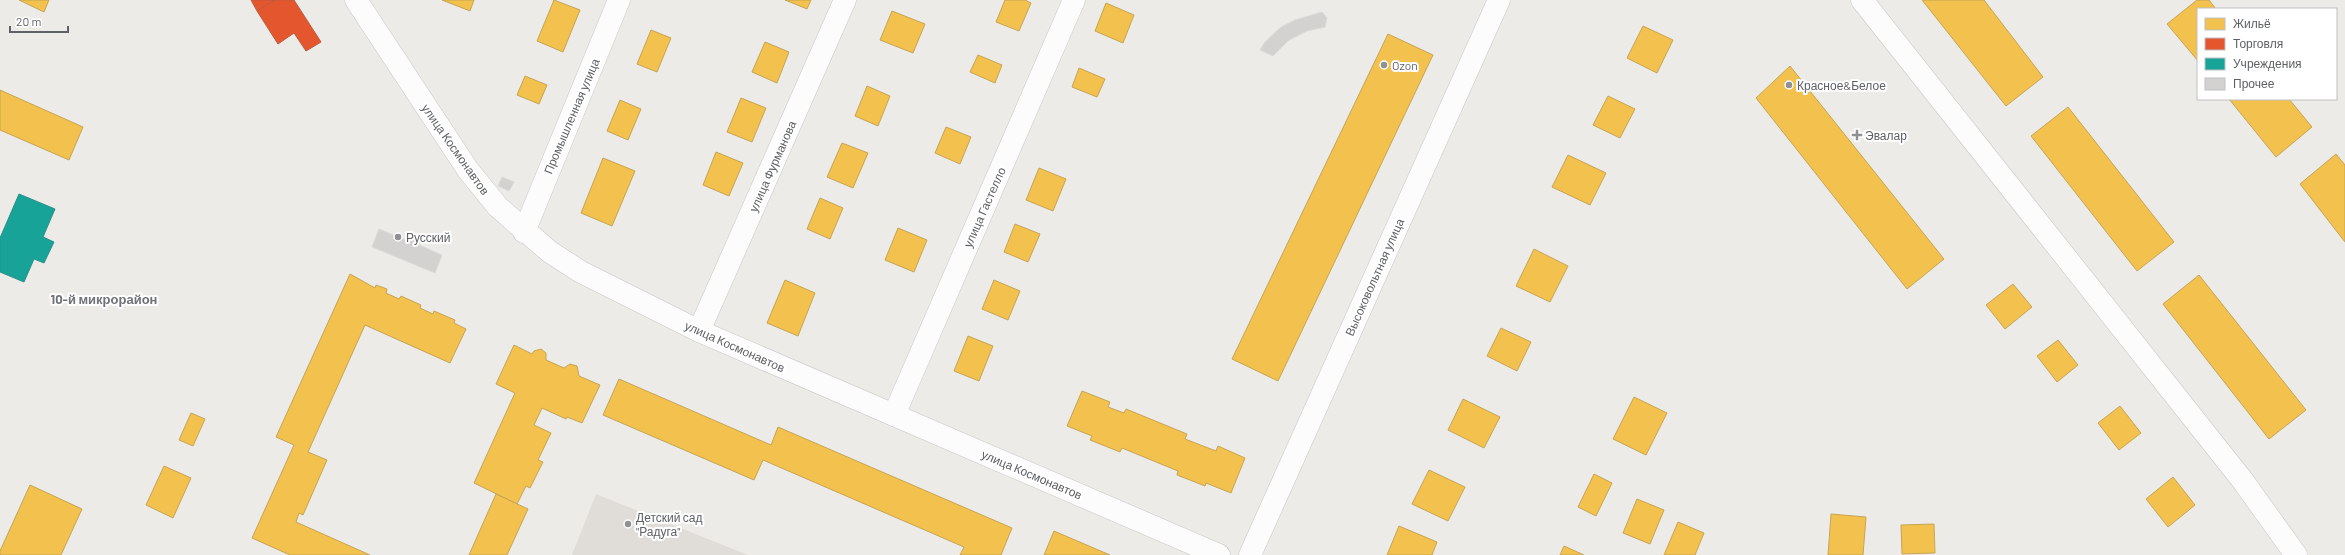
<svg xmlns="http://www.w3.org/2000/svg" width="2345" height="555" viewBox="0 0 2345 555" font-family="Barlow,sans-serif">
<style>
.education{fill:#e0ddd8}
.homes{fill:#f2c14e;stroke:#c6a455}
.shops{fill:#e4572e;stroke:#bc5a3e}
.public{fill:#17a398;stroke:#2c8f89}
.building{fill:#d4d2d1;stroke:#dcdad8}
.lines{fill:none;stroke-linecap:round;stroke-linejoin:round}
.minor-casing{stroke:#c7c7c8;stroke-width:23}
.tertiary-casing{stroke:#c7c7c8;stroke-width:23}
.minor{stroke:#fcfcfc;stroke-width:22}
.tertiary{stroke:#fcfcfc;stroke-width:22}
.poi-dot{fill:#909193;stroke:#fff;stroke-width:1.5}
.labels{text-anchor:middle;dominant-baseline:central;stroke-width:4;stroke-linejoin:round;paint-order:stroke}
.poi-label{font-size:12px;fill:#5e6165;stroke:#fff;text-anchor:start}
.street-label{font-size:12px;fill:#5e6165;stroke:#fff}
.neighbourhood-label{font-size:13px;font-weight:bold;fill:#6f7377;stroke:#fff}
</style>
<rect width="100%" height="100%" fill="#edebe8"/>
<!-- education -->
<polygon class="education" points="596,494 748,555 572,555"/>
<!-- homes -->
<g class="homes">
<polygon points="19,0 49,0 44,12"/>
<polygon points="442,0 474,0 470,11"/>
<polygon points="554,0 580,10 563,52 537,41"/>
<polygon points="785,0 811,0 807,9"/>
<polygon points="1005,0 1025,0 1031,3 1019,31 996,22"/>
<polygon points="1922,0 1984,0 2043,77 2006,106"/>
<polygon points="2197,0 2209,0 2216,9 2198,9 2198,61 2167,24"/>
<polygon points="1106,3 1134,15 1123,43 1095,31"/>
<polygon points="892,11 925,24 913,53 880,40"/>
<polygon points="1643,26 1673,40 1657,73 1627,58"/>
<polygon points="651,30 671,38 657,72 637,64"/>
<polygon points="1388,34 1433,55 1278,381 1232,359"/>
<polygon points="765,42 789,52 777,83 752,72"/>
<polygon points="978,55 1002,65 995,83 970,72"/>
<polygon points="1790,66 1944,259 1907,289 1756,98"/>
<polygon points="1079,68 1105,79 1097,97 1072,87"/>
<polygon points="525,76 547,85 539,104 517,95"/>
<polygon points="867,86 890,96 878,126 855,116"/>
<polygon points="0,90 83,127 69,160 0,130"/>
<polygon points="1608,96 1635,109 1620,138 1593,125"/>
<polygon points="741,98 766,108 752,142 727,132"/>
<polygon points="2229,99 2289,99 2312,127 2276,157"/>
<polygon points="620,100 641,109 628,140 607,131"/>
<polygon points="2068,107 2174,242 2137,271 2031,136"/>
<polygon points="946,127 971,137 960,164 935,153"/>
<polygon points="842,143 868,153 853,188 827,177"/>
<polygon points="716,152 743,163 729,196 703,185"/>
<polygon points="2336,154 2345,165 2345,242 2300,184"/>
<polygon points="1568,155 1606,173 1590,205 1552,187"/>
<polygon points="603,158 635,171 612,226 581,213"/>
<polygon points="1039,168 1066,179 1053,211 1026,200"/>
<polygon points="820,198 843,208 830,239 807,229"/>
<polygon points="1015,224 1040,234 1028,262 1004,252"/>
<polygon points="898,228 927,240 914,272 885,260"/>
<polygon points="1534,249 1568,266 1550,302 1516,286"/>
<polygon points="350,274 375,288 376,285 387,289 386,293 399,299 401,296 421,305 420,308 433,314 434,311 455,320 454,323 466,329 450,363 365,325 308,452 327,460 303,515 299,513 296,522 370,555 290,555 252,538 294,445 276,437"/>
<polygon points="2199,275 2306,410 2269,439 2163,304"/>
<polygon points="785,280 815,293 798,336 767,323"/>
<polygon points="994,280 1020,291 1008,320 982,309"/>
<polygon points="2013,284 2032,307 2005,329 1986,305"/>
<polygon points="1501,328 1531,342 1517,371 1487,356"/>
<polygon points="968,336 993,346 979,381 954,371"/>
<polygon points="2058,340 2078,365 2057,382 2037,356"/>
<polygon points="514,345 532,354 534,351 541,349 546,353 546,360 564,368 570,364 577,366 579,376 600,385 582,423 567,417 566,419 542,408 534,425 551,433 538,460 543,462 530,488 526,486 517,504 474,483 515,393 496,384"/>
<polygon points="619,379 771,445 778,427 1012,528 1001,555 960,555 964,547 763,460 754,480 603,415"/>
<polygon points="1082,391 1110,402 1108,407 1124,413 1126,409 1187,434 1185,439 1216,451 1218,446 1245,458 1231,493 1206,483 1205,486 1177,475 1178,471 1122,448 1120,452 1090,440 1092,436 1067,426"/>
<polygon points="1634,397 1667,413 1646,455 1613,439"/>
<polygon points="1463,399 1500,417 1484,448 1448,430"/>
<polygon points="2120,406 2141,433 2119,450 2098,423"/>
<polygon points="191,413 205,419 193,446 179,440"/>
<polygon points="164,466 191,478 173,518 146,505"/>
<polygon points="1429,470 1465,487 1448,521 1412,504"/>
<polygon points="1594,474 1612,483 1596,516 1578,507"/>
<polygon points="2173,477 2195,505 2168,527 2146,499"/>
<polygon points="30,485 82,509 61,555 0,555 0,551"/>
<polygon points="496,494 528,509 507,555 469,555"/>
<polygon points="1637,499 1664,510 1650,544 1623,533"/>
<polygon points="1831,514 1866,517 1863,555 1828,555"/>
<polygon points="1678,522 1704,533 1695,555 1664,555"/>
<polygon points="1934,524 1935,553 1902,554 1901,525"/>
<polygon points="1399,526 1437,542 1432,555 1387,555"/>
<polygon points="1054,531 1110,555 1044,555"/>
<polygon points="1564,546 1584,555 1560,555"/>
</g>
<!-- shops -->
<g class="shops">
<polygon points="251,0 275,0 257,11"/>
<polygon points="275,0 294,0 321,42 306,51 294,33 278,44 257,11"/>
</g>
<!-- public -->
<polygon class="public" points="19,194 55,209 43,237 54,242 44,263 34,259 24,282 0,272 0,238"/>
<!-- building -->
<g class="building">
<polygon points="1322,12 1327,18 1325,27 1307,31 1289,40 1273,56 1260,50 1265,42 1281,27 1295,20"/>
<polygon points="502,177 514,182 509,191 498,186"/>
<polygon points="379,229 408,241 410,237 421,241 419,245 442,255 435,273 372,247"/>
</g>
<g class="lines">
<!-- minor casing -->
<g class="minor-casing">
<g id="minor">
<polyline points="1862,0 2243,481 2296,555"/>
<polyline points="524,232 619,0"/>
<polyline points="699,331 845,0"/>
<polyline points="894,415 1074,0"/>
</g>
</g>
<!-- tertiary casing -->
<g class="tertiary-casing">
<g id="tertiary">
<polyline points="356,0 468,170 498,207 550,252 581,272 699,331 1219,555"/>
<polyline points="1250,555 1499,0"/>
</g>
</g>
<!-- minor -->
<use href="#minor" class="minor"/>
<!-- tertiary -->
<use href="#tertiary" class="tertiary"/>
</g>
<!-- markers -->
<g class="poi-dot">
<circle cx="1384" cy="65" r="4"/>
<circle cx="1789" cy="85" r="4"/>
<path d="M1855 129h4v4h4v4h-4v4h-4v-4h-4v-4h4z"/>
<circle cx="398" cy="237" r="4"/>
<circle cx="628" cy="524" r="4"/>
</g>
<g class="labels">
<!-- poi labels -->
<g class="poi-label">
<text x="1392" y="65">Ozon</text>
<text x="1797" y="85">Красное&amp;Белое</text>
<text x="1865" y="135">Эвалар</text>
<text x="406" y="237">Русский</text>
<text x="636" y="517">Детский сад<tspan x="636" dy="14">"Радуга"</tspan></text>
</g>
<!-- street labels -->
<g class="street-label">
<text transform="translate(571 116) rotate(-67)">Промышленная улица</text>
<text transform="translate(456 149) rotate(55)">улица Космонавтов</text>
<text transform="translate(772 166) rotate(-66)">улица Фурманова</text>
<text transform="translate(984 207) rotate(-66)">улица Гастелло</text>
<text transform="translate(1374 277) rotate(-66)">Высоковольтная улица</text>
<text transform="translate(735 346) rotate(24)">улица Космонавтов</text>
<text transform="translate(1032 474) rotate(23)">улица Космонавтов</text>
</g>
<!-- neighbourhood labels -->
<g class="neighbourhood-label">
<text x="104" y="299">10-й микрорайон</text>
</g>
</g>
<!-- legend -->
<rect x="2197" y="8" width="140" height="92" fill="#ffffff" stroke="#bfc0c1"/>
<rect x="2205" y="18" width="20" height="12" fill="#f2c14e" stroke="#bfc0c1"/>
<text x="2233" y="28" font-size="12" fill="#5e6165">Жильё</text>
<rect x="2205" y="38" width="20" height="12" fill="#e4572e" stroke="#bfc0c1"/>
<text x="2233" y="48" font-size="12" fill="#5e6165">Торговля</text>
<rect x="2205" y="58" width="20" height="12" fill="#17a398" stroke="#bfc0c1"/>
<text x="2233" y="68" font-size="12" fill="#5e6165">Учреждения</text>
<rect x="2205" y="78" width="20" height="12" fill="#d4d2d1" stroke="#bfc0c1"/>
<text x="2233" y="88" font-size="12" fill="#5e6165">Прочее</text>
<!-- scale -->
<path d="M10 26v6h58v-6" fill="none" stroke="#5e6165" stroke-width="2"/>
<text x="16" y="26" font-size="12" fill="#5e6165" stroke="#ffffff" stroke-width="3" paint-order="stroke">20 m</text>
</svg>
